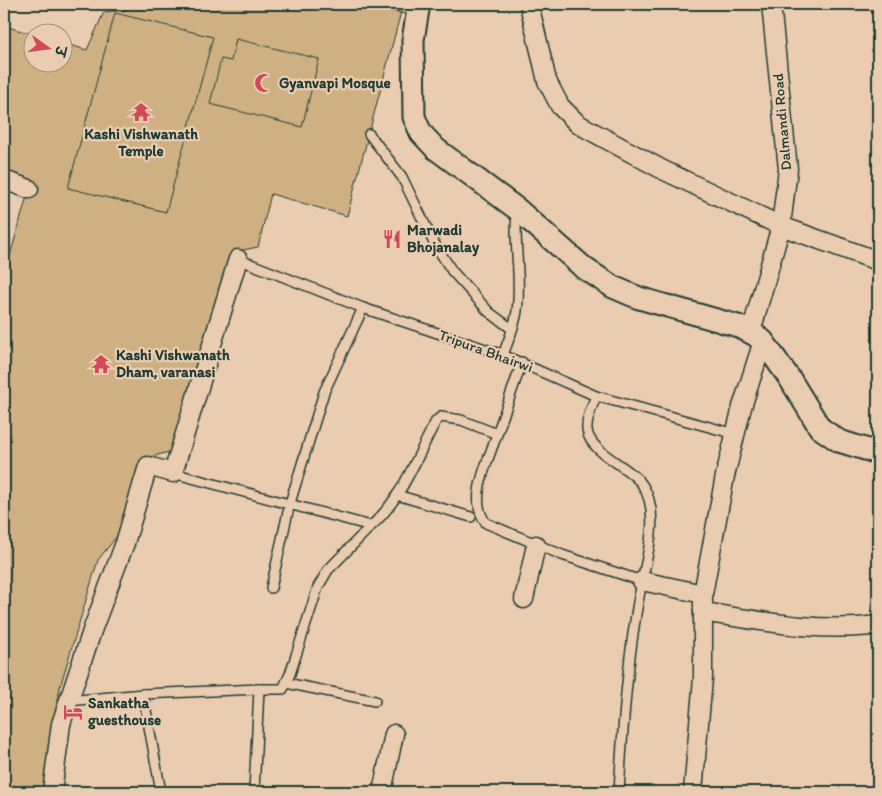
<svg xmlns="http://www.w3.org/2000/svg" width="882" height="796" viewBox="0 0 882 796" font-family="Itim,'Playpen Sans Deva',sans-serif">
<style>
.building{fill:#cfb083;stroke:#1f3d34}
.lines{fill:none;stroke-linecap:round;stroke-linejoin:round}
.service-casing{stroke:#1f3d34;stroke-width:12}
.minor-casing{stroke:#1f3d34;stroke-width:21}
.tertiary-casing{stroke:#1f3d34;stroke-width:25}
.service{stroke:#eaccb1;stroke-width:9}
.minor{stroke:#eaccb1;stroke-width:18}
.tertiary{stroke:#eaccb1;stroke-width:21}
.labels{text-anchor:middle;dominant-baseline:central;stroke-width:4.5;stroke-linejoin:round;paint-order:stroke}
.poi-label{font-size:15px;font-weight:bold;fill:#1f3d34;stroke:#eaccb1;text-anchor:start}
.street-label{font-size:15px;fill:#1f3d34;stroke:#eaccb1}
</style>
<rect width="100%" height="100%" fill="#eaccb1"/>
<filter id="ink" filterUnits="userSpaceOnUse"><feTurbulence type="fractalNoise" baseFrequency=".02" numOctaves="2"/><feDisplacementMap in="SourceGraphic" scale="10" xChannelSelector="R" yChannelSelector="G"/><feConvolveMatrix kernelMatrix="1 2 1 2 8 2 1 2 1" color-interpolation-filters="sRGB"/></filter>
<g filter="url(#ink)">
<!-- building -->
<g class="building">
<polygon points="129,4 370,4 401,12 347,216 271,194 258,247 233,252 172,451 144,459 124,527 98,560 60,687 42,792 4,792 4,277 29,189 4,180 4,26 32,34 32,62 62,62 62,43 87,50 104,12 126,10"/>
<polygon points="115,13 213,37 166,212 68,188"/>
<polygon points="236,39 319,59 302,127 210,104 221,59 231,61"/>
</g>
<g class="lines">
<!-- service casing -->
<g class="service-casing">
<g id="service">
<polyline points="387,4 417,11"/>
<polyline points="369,134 402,177 434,243 452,271 489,312 512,329"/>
<polyline points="238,259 363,308 503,355 596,396 735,434"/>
<path d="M503 355C508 341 515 326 517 311 522 277 513 244 517 210"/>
<path d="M596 396C592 407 586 419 587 430 590 454 631 466 643 486 660 513 648 552 642 581"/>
<polyline points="497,434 522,362"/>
<polyline points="173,473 371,526 328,570 318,587 290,674 283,689 259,689 254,792"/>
<polyline points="397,495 471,517"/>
<path d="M371 526C402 499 417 456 436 421L441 417 461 420 497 434C489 460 467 499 486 523L562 555 642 581C628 650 623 722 619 792"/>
<polyline points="271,588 290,503 324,392 363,308"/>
<polyline points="286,683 375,701"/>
<polyline points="143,694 161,792"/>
<polyline points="68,701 143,694 259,689"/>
</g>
</g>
<!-- minor casing -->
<g class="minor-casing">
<g id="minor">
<polyline points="529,4 547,81 560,106 578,124 663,170 781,226 751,332"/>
<polyline points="771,4 788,169 781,226 878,261"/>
<polyline points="4,180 29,189"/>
<polyline points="642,581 703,594"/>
<polyline points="524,599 536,545"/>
<path d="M703 612C761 621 819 633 878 625"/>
<polyline points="52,792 61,724 93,628 125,543 148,466 173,473 238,259"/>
<polyline points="382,792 394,734"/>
<polyline points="693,792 703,678 703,594 725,476 742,407 763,341"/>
</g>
</g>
<!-- tertiary casing -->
<g class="tertiary-casing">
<polyline id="tertiary" points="419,4 413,40 414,117 421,133 436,149 517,209 584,268 613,287 639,298 738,326 755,335 763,341 790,379 820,428 839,441 878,453"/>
</g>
<!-- service -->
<use href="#service" class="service"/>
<!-- minor -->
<use href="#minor" class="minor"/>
<!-- tertiary -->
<use href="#tertiary" class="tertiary"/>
</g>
</g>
<!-- icons -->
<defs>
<g id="mosque-bare" transform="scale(1.5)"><path d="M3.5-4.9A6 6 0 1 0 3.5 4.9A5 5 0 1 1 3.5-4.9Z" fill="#d1495b" stroke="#eaccb1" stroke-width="2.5" paint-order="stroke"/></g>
<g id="temple-bare" transform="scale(1.5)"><path d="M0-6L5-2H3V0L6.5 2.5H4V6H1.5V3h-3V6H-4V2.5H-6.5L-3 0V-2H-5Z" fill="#d1495b" stroke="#eaccb1" stroke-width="2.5" paint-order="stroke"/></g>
<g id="restaurant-bare" transform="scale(1.5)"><path d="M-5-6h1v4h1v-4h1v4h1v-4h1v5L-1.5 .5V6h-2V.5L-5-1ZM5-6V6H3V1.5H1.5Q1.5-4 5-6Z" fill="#d1495b" stroke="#eaccb1" stroke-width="2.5" paint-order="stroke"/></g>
<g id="hotel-bare" transform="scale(1.5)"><path d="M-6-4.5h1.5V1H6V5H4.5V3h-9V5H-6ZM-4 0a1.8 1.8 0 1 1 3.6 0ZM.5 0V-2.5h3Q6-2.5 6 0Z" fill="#d1495b" stroke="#eaccb1" stroke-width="2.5" paint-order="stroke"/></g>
</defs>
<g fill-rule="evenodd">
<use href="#mosque-bare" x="264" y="83"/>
<use href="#temple-bare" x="141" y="112"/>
<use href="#restaurant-bare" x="392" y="239"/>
<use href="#temple-bare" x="101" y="364"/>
<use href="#hotel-bare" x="73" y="712"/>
</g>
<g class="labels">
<!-- poi labels -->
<g class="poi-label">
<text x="279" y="83">Gyanvapi Mosque</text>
<text x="141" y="134" text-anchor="middle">Kashi Vishwanath<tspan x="141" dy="17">Temple</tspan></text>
<text x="407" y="230">Marwadi<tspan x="407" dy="17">Bhojanalay</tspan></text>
<text x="116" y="355">Kashi Vishwanath<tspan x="116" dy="17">Dham, varanasi</tspan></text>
<text x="88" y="703">Sankatha<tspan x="88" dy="17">guesthouse</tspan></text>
</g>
<!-- street labels -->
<g class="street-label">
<text transform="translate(782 122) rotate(-95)">Dalmandi Road</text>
<text transform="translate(486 351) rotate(20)">Tripura Bhairwi</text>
</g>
</g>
<!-- margin -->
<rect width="882" height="796" fill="none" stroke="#eaccb1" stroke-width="20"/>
<rect x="10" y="10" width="862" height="776" fill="none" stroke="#1f3d34" stroke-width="2" filter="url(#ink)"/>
<!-- north arrow -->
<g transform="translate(48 48) rotate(104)"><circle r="24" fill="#eaccb1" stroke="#99937f"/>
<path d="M0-4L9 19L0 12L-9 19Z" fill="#d1495b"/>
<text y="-8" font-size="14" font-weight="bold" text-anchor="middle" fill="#1f3d34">उ</text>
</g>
</svg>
